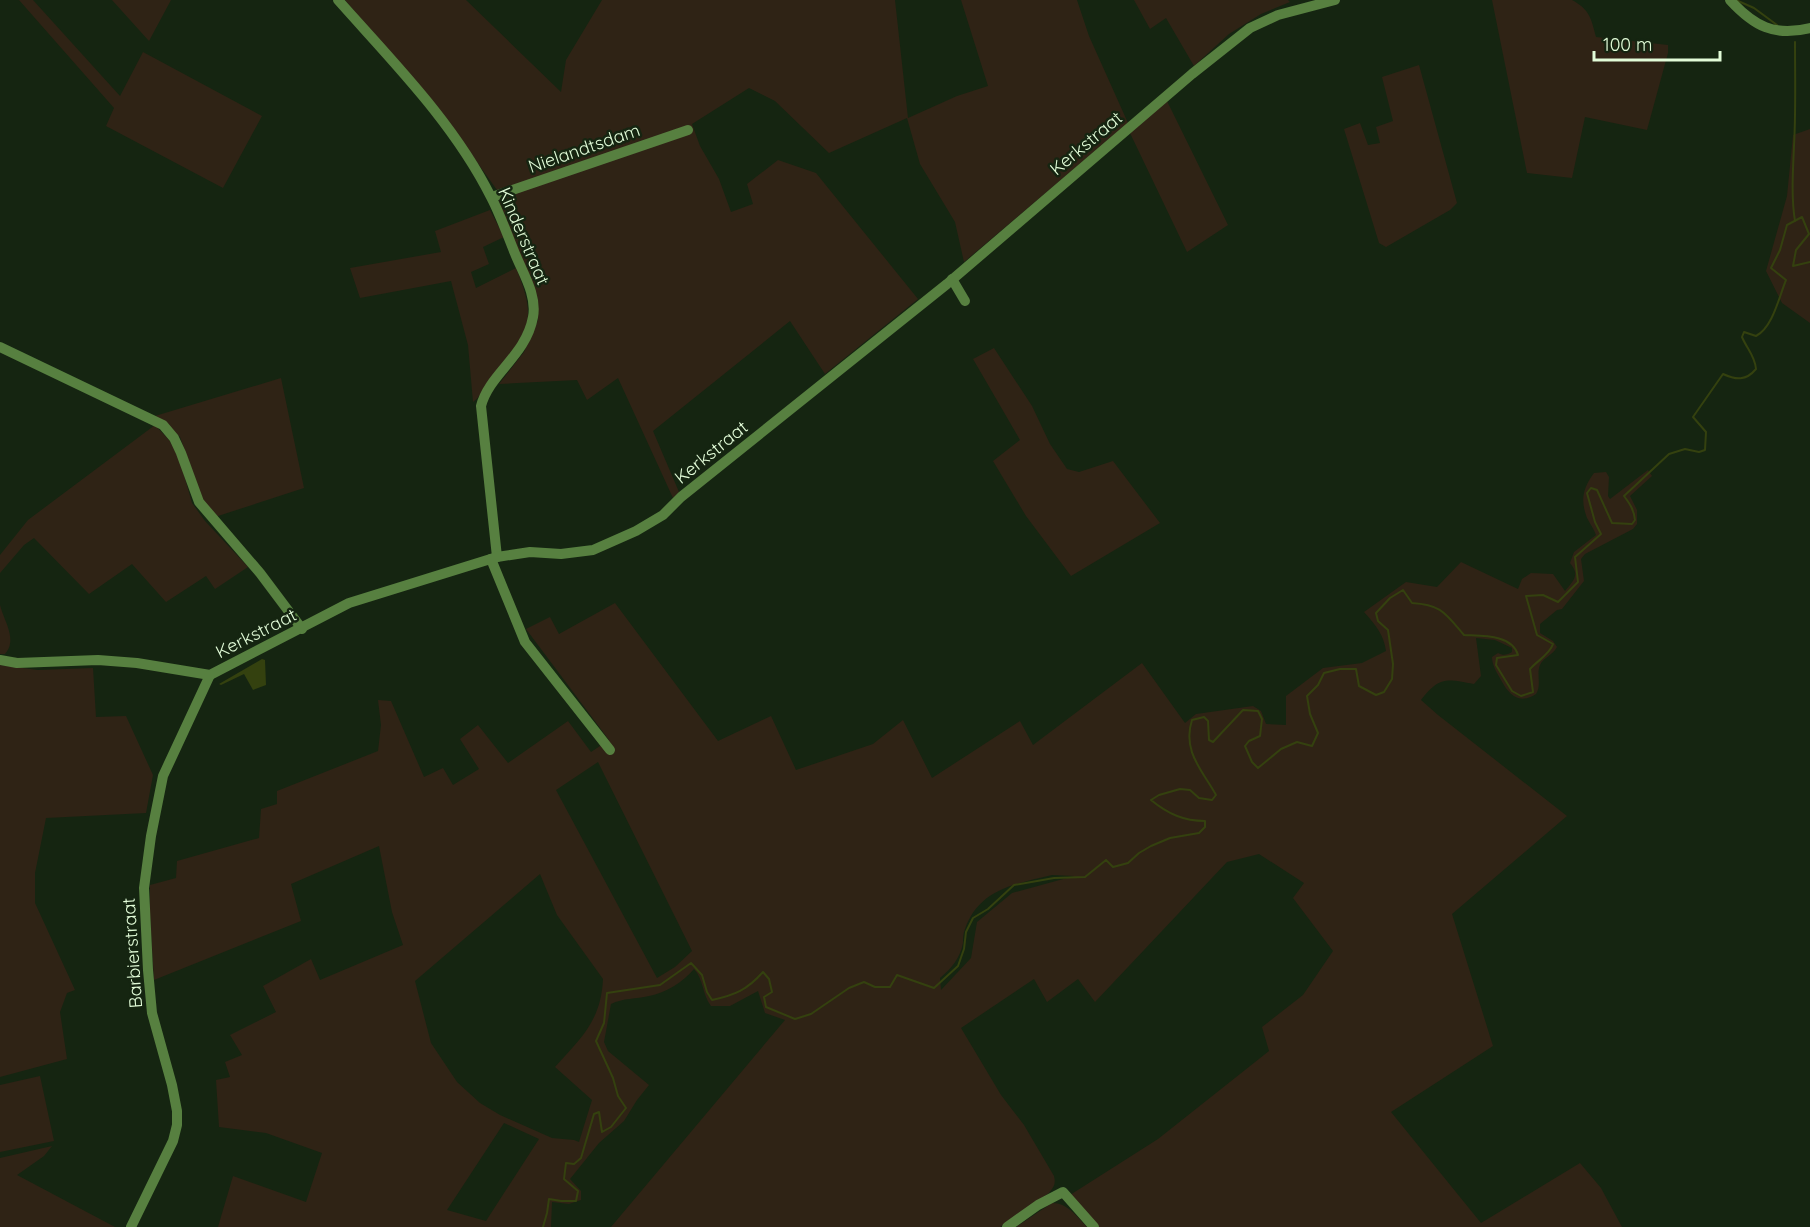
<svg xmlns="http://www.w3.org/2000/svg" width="1810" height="1227" viewBox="0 0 1810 1227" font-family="Quicksand,sans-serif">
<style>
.green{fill:#2f2315;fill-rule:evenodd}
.water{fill:#34410f}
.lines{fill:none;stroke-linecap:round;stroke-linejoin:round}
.stream{stroke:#34410f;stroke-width:2}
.minor{stroke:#578040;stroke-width:10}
.labels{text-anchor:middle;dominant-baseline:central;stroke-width:5;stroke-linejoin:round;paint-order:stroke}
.street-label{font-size:18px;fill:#e2fcd8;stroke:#152511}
</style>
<rect width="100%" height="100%" fill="#152511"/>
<!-- green -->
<g class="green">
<polygon points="19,0 33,0 120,96 143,52 262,116 223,188 106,126 114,108"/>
<polygon points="112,0 171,0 149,41"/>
<polygon points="345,0 466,0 561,92 566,60 602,0 895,0 908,118 957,96 988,86 961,0 1077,0 1089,36 1128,123 964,262 955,222 920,164 907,118 829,153 775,101 749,88 692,124 700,146 719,179 731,212 753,204 747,184 778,160 816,173 918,299 825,374 790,321 653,431 679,492 673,498 618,378 587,400 577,380 499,384 524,352 538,320 538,300 500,205 499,200 502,197 451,126"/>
<polygon points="1134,0 1288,0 1290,2 1261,14 1229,34 1194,66 1166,18 1150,29"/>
<path d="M1492 0H1572C1590 10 1591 18 1596 37L1668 45V53L1647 130 1585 117 1572 178 1527 173Z"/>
<polygon points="1419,65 1457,203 1450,210 1386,247 1379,243 1344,129 1360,123 1368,145 1380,143 1376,127 1393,121 1382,77"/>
<polygon points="1167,101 1228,225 1187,252 1130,133"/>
<polygon points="1810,129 1810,323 1782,303 1766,271 1787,196 1793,135"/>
<path d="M490 210 504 237 483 247 489 264 471 272 476 288 516 268C538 321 529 330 496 373 488 382 483 395 473 402L468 345 451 281 360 298 350 268 441 252 435 231Z"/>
<polygon points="994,348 1032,406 1050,444 1067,469 1079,472 1113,461 1160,523 1071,576 1026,516 993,461 1020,440 973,359"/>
<polygon points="281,378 304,488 215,517 203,501 180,437 167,424 155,416"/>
<polygon points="155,425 170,441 180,461 192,503 205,521 248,567 215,589 206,576 166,602 132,564 89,594 34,538 24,545 0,573 0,555 28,520"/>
<path d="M1648 470 1652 476 1630 496 1637 510V524L1633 529 1585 554 1581 559 1584 581 1562 609 1557 610 1540 624V633L1553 641 1557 647C1553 655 1543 658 1540 665 1536 674 1542 685 1536 694 1519 705 1509 695 1501 680 1497 673 1492 665 1492 657L1498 653C1503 656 1507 655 1512 652V648L1495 640 1476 638 1481 676 1474 684C1446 679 1440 676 1421 700L1438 715 1567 816 1452 914 1493 1046 1391 1112 1481 1223 1580 1163 1601 1188 1622 1227H1099L1070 1195 1158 1139 1269 1051 1262 1027 1303 995 1333 951 1293 898 1304 883 1259 854 1227 862 1095 1002 1078 979 1047 1002 1034 979 961 1028 1001 1095 1024 1125 1054 1176C1056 1184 1054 1187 1049 1193L1000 1227H611L785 1020 765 1013 758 991 730 1006H711C702 994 704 980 694 969 683 982 666 993 649 996 636 999 623 998 611 1004L604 1042 608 1051 649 1085 637 1100 624 1121 599 1143 570 1179 581 1191V1200L569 1204 552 1202 551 1227H218L233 1176 306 1202 322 1153 266 1133 219 1127 216 1080 230 1077 225 1062 242 1055 230 1035 276 1012 263 986 311 959 320 980 403 945 392 912 379 846 291 884 301 921 154 980 150 916V885L176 878 177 861 259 838 261 809 277 804V791L378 751 381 725 378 700 391 701 424 777 443 768 453 785 479 769 460 739 478 725 508 763 568 721 591 752 609 740 526 629 550 617 559 634 615 603 718 741 771 716 796 770 873 744 903 720 932 778 1020 721 1033 745 1142 663 1185 723 1196 714 1253 706 1261 711 1266 724 1286 725V696L1323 668 1362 663 1386 651C1384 635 1375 624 1364 612L1406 582 1437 587 1461 562 1518 589 1522 579 1531 573 1553 574 1565 591C1574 580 1580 575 1570 563L1574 552 1596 535C1594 529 1590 524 1587 518 1580 500 1583 488 1594 473L1606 472 1609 477 1608 496 1610 499ZM598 762 692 951 675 967 657 978 556 790ZM540 874 557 915 603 979C601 1021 581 1038 555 1067L592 1100 579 1142 574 1140 552 1138 500 1115 480 1103 457 1082 431 1043 415 981ZM1052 875 1074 876 1012 893 977 922 971 958 941 990 940 978C952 968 960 958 963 943 963 939 963 934 965 929 979 889 1015 884 1052 875ZM504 1123 539 1139 486 1221 447 1210Z"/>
<path d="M0 605C4 621 18 640 5 654H0Z"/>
<polygon points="0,665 38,670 93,668 96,717 126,716 153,775 146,813 46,818 35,873 35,903 75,990 67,993 60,1012 67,1059 0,1077"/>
<polygon points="40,1076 54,1141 0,1152 0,1085"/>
<polygon points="52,1146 44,1156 17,1175 115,1227 0,1227 0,1158"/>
<path d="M1052 1203C1068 1203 1077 1217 1087 1227H1016Z"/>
</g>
<!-- water -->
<polygon class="water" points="262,659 265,660 266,685 253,690 244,674 221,685 219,684"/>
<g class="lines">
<!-- stream -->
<g class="stream">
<polyline points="1736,0 1754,8 1777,25"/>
<path d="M1795 221C1791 196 1793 170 1794 146 1796 112 1795 77 1795 42"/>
<path d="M543 1227 547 1213 549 1199 561 1201H576L578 1191 564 1179 566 1163 574 1164 581 1158 594 1114 599 1112 602 1132 611 1127 626 1108 618 1096 613 1078 596 1041 604 1023 607 993 660 985 691 963 702 975 707 992 712 1000C735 995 747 990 763 972L769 979 772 992 764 997 766 1007 795 1019 811 1014 849 988 864 982 875 987H890L897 975 934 988 958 966 964 949 966 932 973 918 988 909 1014 885 1054 878 1085 877 1106 860 1113 867 1128 863 1139 853 1151 846 1170 838 1199 833 1205 827V821C1184 821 1168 814 1151 800L1159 795 1180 789 1190 790 1199 798 1212 800 1216 795C1202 770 1182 751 1192 720L1204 717 1208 721 1209 740 1213 742 1243 710 1258 711 1262 719 1260 736 1249 741 1245 746 1252 762 1258 768 1281 749 1297 742 1312 746 1318 733 1310 714 1307 696 1318 685 1324 673 1340 669H1356L1359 686 1376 695 1384 692 1392 679 1393 664 1388 630 1378 621 1376 613 1390 598 1403 590 1412 603C1442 605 1445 613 1464 635 1481 636 1512 634 1518 655L1497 658 1496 665 1512 691 1521 696 1533 692 1530 669C1537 661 1550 654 1553 644L1537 635 1526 596 1543 595 1558 602 1578 582 1575 557 1601 534 1595 522 1587 493 1591 488 1597 490 1612 523 1632 524 1635 520C1634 510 1630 504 1624 496L1669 454 1685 449 1699 452 1705 450 1706 432 1693 417 1723 374C1736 380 1746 381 1756 369 1755 356 1747 349 1742 337L1744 332 1756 336C1773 327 1779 297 1786 280L1771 268 1780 250 1787 225 1802 217 1809 234 1796 250 1793 266 1810 262"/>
</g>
<!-- minor -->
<g class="minor">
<path d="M338 0C393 62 454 123 491 197 501 216 508 237 516 256 524 275 537 296 533 317 526 356 489 374 481 406L497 557"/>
<path d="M1730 0C1754 26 1774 37 1810 28"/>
<polyline points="492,197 688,130"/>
<polyline points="952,279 965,301"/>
<polyline points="0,347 163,425 174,438 181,453 199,502 260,573 302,629"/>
<polyline points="491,559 525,642 610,750"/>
<polyline points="0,660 17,663 98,660 137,663 210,675 349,603 497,557 530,552 561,554 593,550 636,531 663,515 681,497 947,284 1192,74 1250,28 1278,15 1335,0"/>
<polyline points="131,1227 173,1141 177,1125 177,1111 172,1085 152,1013 148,970 144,888 151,836 163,776 210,675"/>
<polyline points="1007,1227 1038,1205 1063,1192 1094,1227"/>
</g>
</g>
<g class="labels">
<!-- street labels -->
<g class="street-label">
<text transform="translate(1086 143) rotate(-40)">Kerkstraat</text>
<text transform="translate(584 148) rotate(-19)">Nielandtsdam</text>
<text transform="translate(524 236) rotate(67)">Kinderstraat</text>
<text transform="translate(711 452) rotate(-39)">Kerkstraat</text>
<text transform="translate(256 633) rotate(-27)">Kerkstraat</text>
<text transform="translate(132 953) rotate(-94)">Barbierstraat</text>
</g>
</g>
<!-- scale -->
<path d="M1594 51v9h126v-9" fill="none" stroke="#e2fcd8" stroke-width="3"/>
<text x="1603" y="51" font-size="18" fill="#e2fcd8" stroke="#152511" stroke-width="4.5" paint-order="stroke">100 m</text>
</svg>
